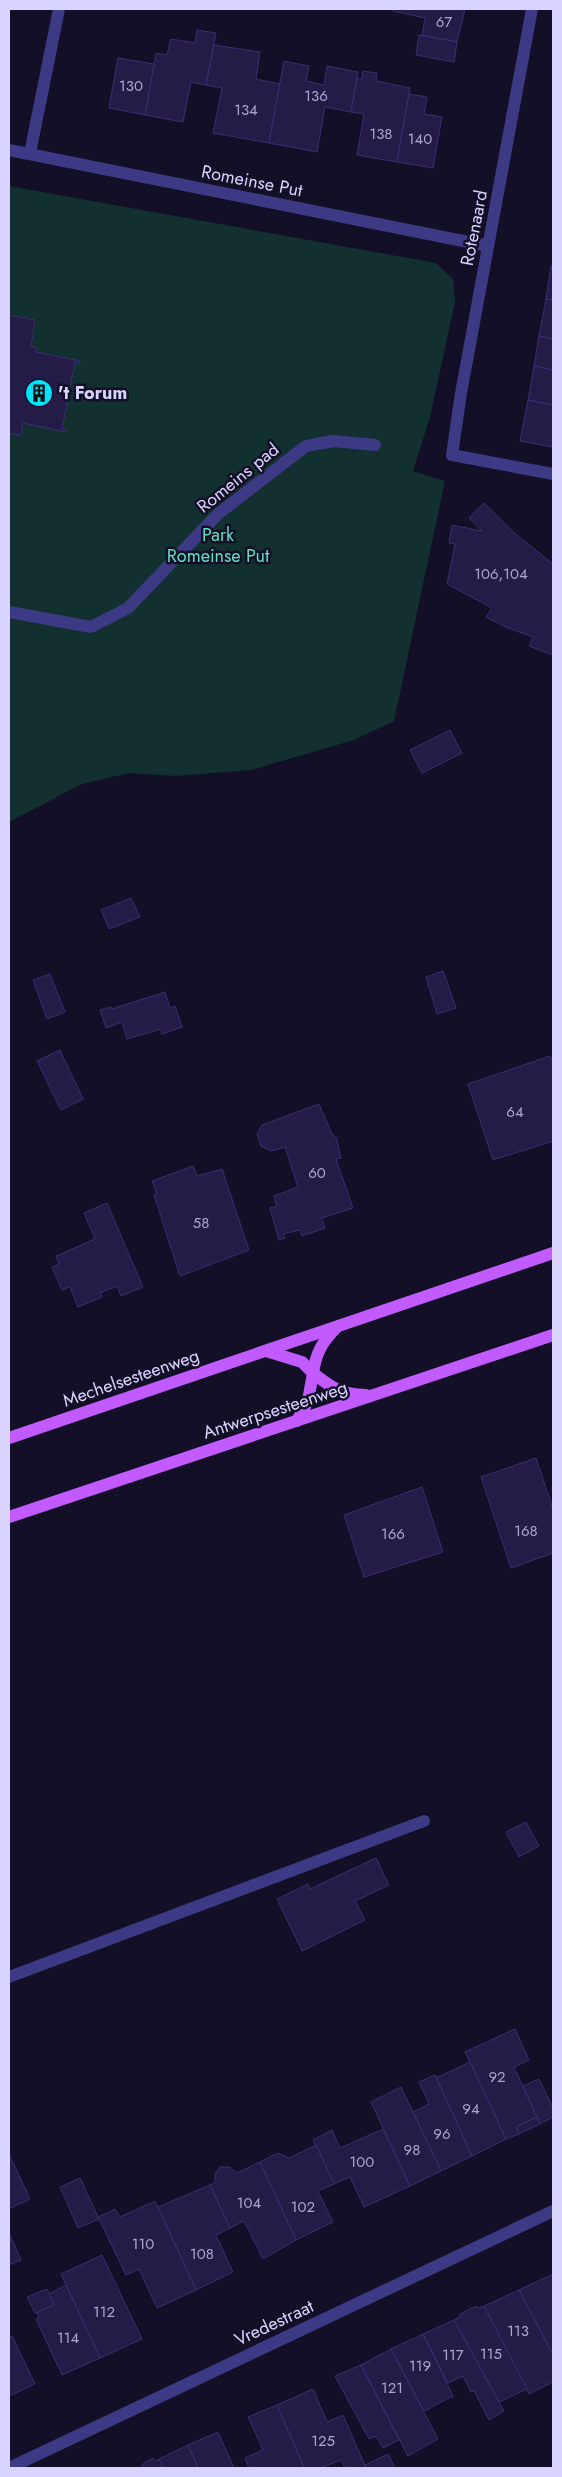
<svg xmlns="http://www.w3.org/2000/svg" width="562" height="2477" viewBox="0 0 562 2477" font-family="Jost,sans-serif">
<style>
.green{fill:#12302f}
.building{fill:#241b47;stroke:#3b2d73}
.lines{fill:none;stroke-linecap:round;stroke-linejoin:round}
.lane{stroke:#3d3a85;stroke-width:12}
.street{stroke:#3d3a85;stroke-width:12}
.primary{stroke:#c25bff;stroke-width:12}
.labels{text-anchor:middle;dominant-baseline:central;stroke-width:5;stroke-linejoin:round;paint-order:stroke}
.number-label{font-size:15px;fill:#aca6d1}
.street-label{font-size:18px;fill:#d9d4ff;stroke:#130f26}
.poi-label{font-size:18px;font-weight:bold;fill:#d9d4ff;stroke:#130f26;text-anchor:start}
.park-label{font-size:18px;fill:#5fe0c0;stroke:#130f26}
</style>
<rect width="100%" height="100%" fill="#130f26"/>
<!-- green -->
<polygon class="green" points="9,186 436,263 453,279 455,302 430,417 413,471 445,481 394,721 354,740 251,770 176,776 129,773 82,784 9,822"/>
<!-- building -->
<g class="building">
<polygon points="394,9 465,9 457,42 422,35 425,18 393,11"/>
<polygon points="197,30 216,33 206,85 191,82 183,122 145,115 156,53 167,55 171,39 195,43"/>
<polygon points="419,35 457,42 454,62 416,55"/>
<polygon points="214,45 260,52 256,79 280,84 269,143 213,133 222,88 206,85"/>
<polygon points="118,58 154,64 145,115 109,108"/>
<polygon points="284,61 309,66 306,81 324,85 327,66 358,72 351,112 325,107 317,152 269,143"/>
<polygon points="363,71 377,73 376,81 410,88 397,162 357,155 364,114 351,112 357,78 362,79"/>
<polygon points="409,94 427,97 424,114 442,117 433,168 397,162"/>
<polygon points="551,266 553,266 553,300 546,299"/>
<polygon points="546,299 553,300 553,339 539,336"/>
<polygon points="9,315 35,320 31,346 37,348 36,352 80,361 80,363 75,362 62,429 66,430 66,432 23,423 21,435 9,433"/>
<polygon points="539,336 553,339 553,370 534,366"/>
<polygon points="534,366 553,370 553,405 528,400"/>
<polygon points="528,400 553,405 553,447 520,441"/>
<polygon points="484,503 512,531 553,564 553,655 529,646 533,637 508,628 486,617 492,608 447,584 455,544 449,543 452,525 482,531 469,518"/>
<polygon points="450,730 462,753 422,773 410,750"/>
<polygon points="131,898 140,917 109,929 101,910"/>
<polygon points="443,971 456,1008 437,1014 426,977"/>
<polygon points="50,974 65,1012 47,1019 33,980"/>
<polygon points="165,992 170,1008 175,1006 182,1027 162,1034 161,1029 127,1039 122,1022 106,1028 100,1010 111,1007 112,1009"/>
<polygon points="60,1050 83,1099 61,1110 37,1061"/>
<polygon points="550,1056 553,1061 553,1141 493,1160 468,1084"/>
<polygon points="319,1104 332,1134 336,1137 341,1158 336,1159 353,1208 322,1218 325,1228 302,1236 300,1230 283,1234 285,1238 279,1240 270,1208 277,1206 274,1196 298,1187 285,1147 271,1151 261,1146 257,1134 262,1125"/>
<polygon points="193,1166 197,1176 222,1169 249,1250 180,1276 154,1195 157,1194 152,1181"/>
<polygon points="107,1203 143,1287 121,1296 117,1286 100,1293 102,1297 78,1307 70,1287 62,1290 52,1267 59,1264 56,1256 95,1239 84,1213"/>
<polygon points="536,1458 553,1509 553,1553 511,1568 481,1477"/>
<polygon points="422,1487 443,1552 364,1577 344,1515"/>
<polygon points="526,1822 539,1846 519,1857 506,1832"/>
<polygon points="376,1858 389,1885 355,1901 365,1920 302,1951 277,1899 308,1884 310,1889"/>
<polygon points="515,2029 529,2060 514,2067 537,2117 516,2127 519,2134 506,2139 465,2052"/>
<polygon points="470,2062 506,2139 472,2156 436,2078"/>
<polygon points="435,2075 472,2156 441,2171 413,2112 429,2104 419,2082"/>
<polygon points="539,2079 553,2108 553,2117 540,2124 523,2086"/>
<polygon points="401,2087 441,2171 410,2186 371,2102"/>
<polygon points="537,2117 540,2124 519,2134 516,2127"/>
<polygon points="383,2129 410,2186 364,2207 350,2177 334,2184 313,2140 332,2130 340,2148"/>
<polygon points="316,2145 334,2184 318,2191 333,2222 296,2240 260,2162 278,2153 289,2158"/>
<polygon points="9,2154 30,2199 9,2209"/>
<polygon points="260,2162 296,2240 263,2259 244,2221 230,2228 210,2185 215,2183 215,2174 220,2167 230,2167 237,2173"/>
<polygon points="80,2178 99,2219 78,2228 60,2187"/>
<polygon points="210,2185 230,2228 216,2235 233,2272 196,2290 158,2207"/>
<polygon points="155,2201 196,2290 157,2308 139,2269 126,2275 98,2217 115,2209 120,2217"/>
<polygon points="9,2233 21,2260 9,2265"/>
<polygon points="102,2255 142,2339 100,2358 61,2274"/>
<polygon points="553,2274 553,2355 519,2290"/>
<polygon points="66,2285 100,2358 62,2375 36,2319 39,2318 37,2312 54,2305 49,2294"/>
<polygon points="47,2289 54,2305 35,2313 27,2297"/>
<polygon points="519,2290 553,2355 553,2382 529,2394 484,2306"/>
<polygon points="476,2306 478,2308 484,2306 527,2389 499,2402 454,2320 460,2317 460,2314"/>
<polygon points="454,2320 504,2411 489,2420 474,2391 471,2392 463,2376 448,2383 423,2334"/>
<polygon points="423,2334 453,2396 424,2411 391,2349"/>
<polygon points="9,2335 10,2337 12,2336 35,2384 9,2396"/>
<polygon points="391,2349 438,2439 408,2456 361,2365"/>
<polygon points="361,2365 399,2440 383,2448 376,2436 369,2439 335,2376"/>
<polygon points="313,2389 327,2422 343,2415 366,2468 345,2468 341,2460 320,2468 304,2468 277,2405"/>
<polygon points="277,2405 304,2468 249,2468 245,2458 263,2450 248,2417"/>
<polygon points="218,2432 234,2468 198,2468 188,2445"/>
<polygon points="188,2445 198,2468 163,2468 159,2459"/>
<polygon points="388,2454 395,2468 366,2468 365,2465"/>
<polygon points="153,2458 156,2461 159,2459 163,2468 140,2468 144,2463"/>
</g>
<g class="lines">
<!-- lane -->
<g class="lane">
<polyline points="452,455 553,474"/>
<polyline points="9,1977 424,1821"/>
</g>
<!-- street -->
<g class="street">
<polyline points="9,150 488,246"/>
<polyline points="30,153 59,9"/>
<polyline points="452,455 461,393 532,9"/>
<polyline points="9,612 91,627 128,608 218,514 306,446 333,441 375,445"/>
<polyline points="9,2468 553,2211"/>
</g>
<!-- primary -->
<g class="primary">
<path d="M336 1328C322 1342 316 1353 313 1373 333 1389 341 1394 366 1395"/>
<polyline points="266,1351 302,1362 313,1373 308,1401 297,1421"/>
<polyline points="9,1438 553,1253"/>
<polyline points="9,1517 553,1335"/>
</g>
</g>
<!-- icons -->
<defs>
<g id="building-disc" transform="scale(1.4375)"><circle r="9.5" fill="#00e5ff" stroke="#130f26"/><path d="M-4-6H4V6H1V3H-1V6H-4ZM-2.5-4.3h1.7v1.8h-1.7ZM.8-4.3h1.7v1.8H.8ZM-2.5-1h1.7V.8h-1.7ZM.8-1h1.7V.8H.8Z" fill="#111"/></g>
</defs>
<g fill-rule="evenodd">
<use href="#building-disc" x="39" y="393"/>
</g>
<g class="labels">
<!-- number labels -->
<g class="number-label">
<text x="444" y="22">67</text>
<text x="131" y="86">130</text>
<text x="316" y="96">136</text>
<text x="246" y="110">134</text>
<text x="381" y="134">138</text>
<text x="420" y="139">140</text>
<text x="501" y="574">106,104</text>
<text x="515" y="1112">64</text>
<text x="317" y="1173">60</text>
<text x="201" y="1223">58</text>
<text x="526" y="1531">168</text>
<text x="393" y="1534">166</text>
<text x="497" y="2077">92</text>
<text x="471" y="2109">94</text>
<text x="442" y="2134">96</text>
<text x="412" y="2150">98</text>
<text x="362" y="2162">100</text>
<text x="249" y="2203">104</text>
<text x="303" y="2207">102</text>
<text x="143" y="2244">110</text>
<text x="202" y="2254">108</text>
<text x="104" y="2312">112</text>
<text x="518" y="2331">113</text>
<text x="68" y="2338">114</text>
<text x="491" y="2354">115</text>
<text x="453" y="2355">117</text>
<text x="420" y="2366">119</text>
<text x="392" y="2388">121</text>
<text x="323" y="2441">125</text>
</g>
<!-- street labels -->
<g class="street-label">
<text transform="translate(252 181) rotate(11)">Romeinse Put</text>
<text transform="translate(474 228) rotate(-79)">Rotenaard</text>
<text transform="translate(238 478) rotate(-39)">Romeins pad</text>
<text transform="translate(131 1378) rotate(-19)">Mechelsesteenweg</text>
<text transform="translate(275 1410) rotate(-18)">Antwerpsesteenweg</text>
<text transform="translate(274 2323) rotate(-25)">Vredestraat</text>
</g>
<!-- poi labels -->
<g class="poi-label">
<text x="58" y="393">'t Forum</text>
</g>
<!-- park labels -->
<g class="park-label">
<text x="218" y="535">Park<tspan x="218" dy="21">Romeinse Put</tspan></text>
</g>
</g>
<!-- border -->
<rect width="562" height="2477" fill="none" stroke="#d9d4ff" stroke-width="20"/>
</svg>
